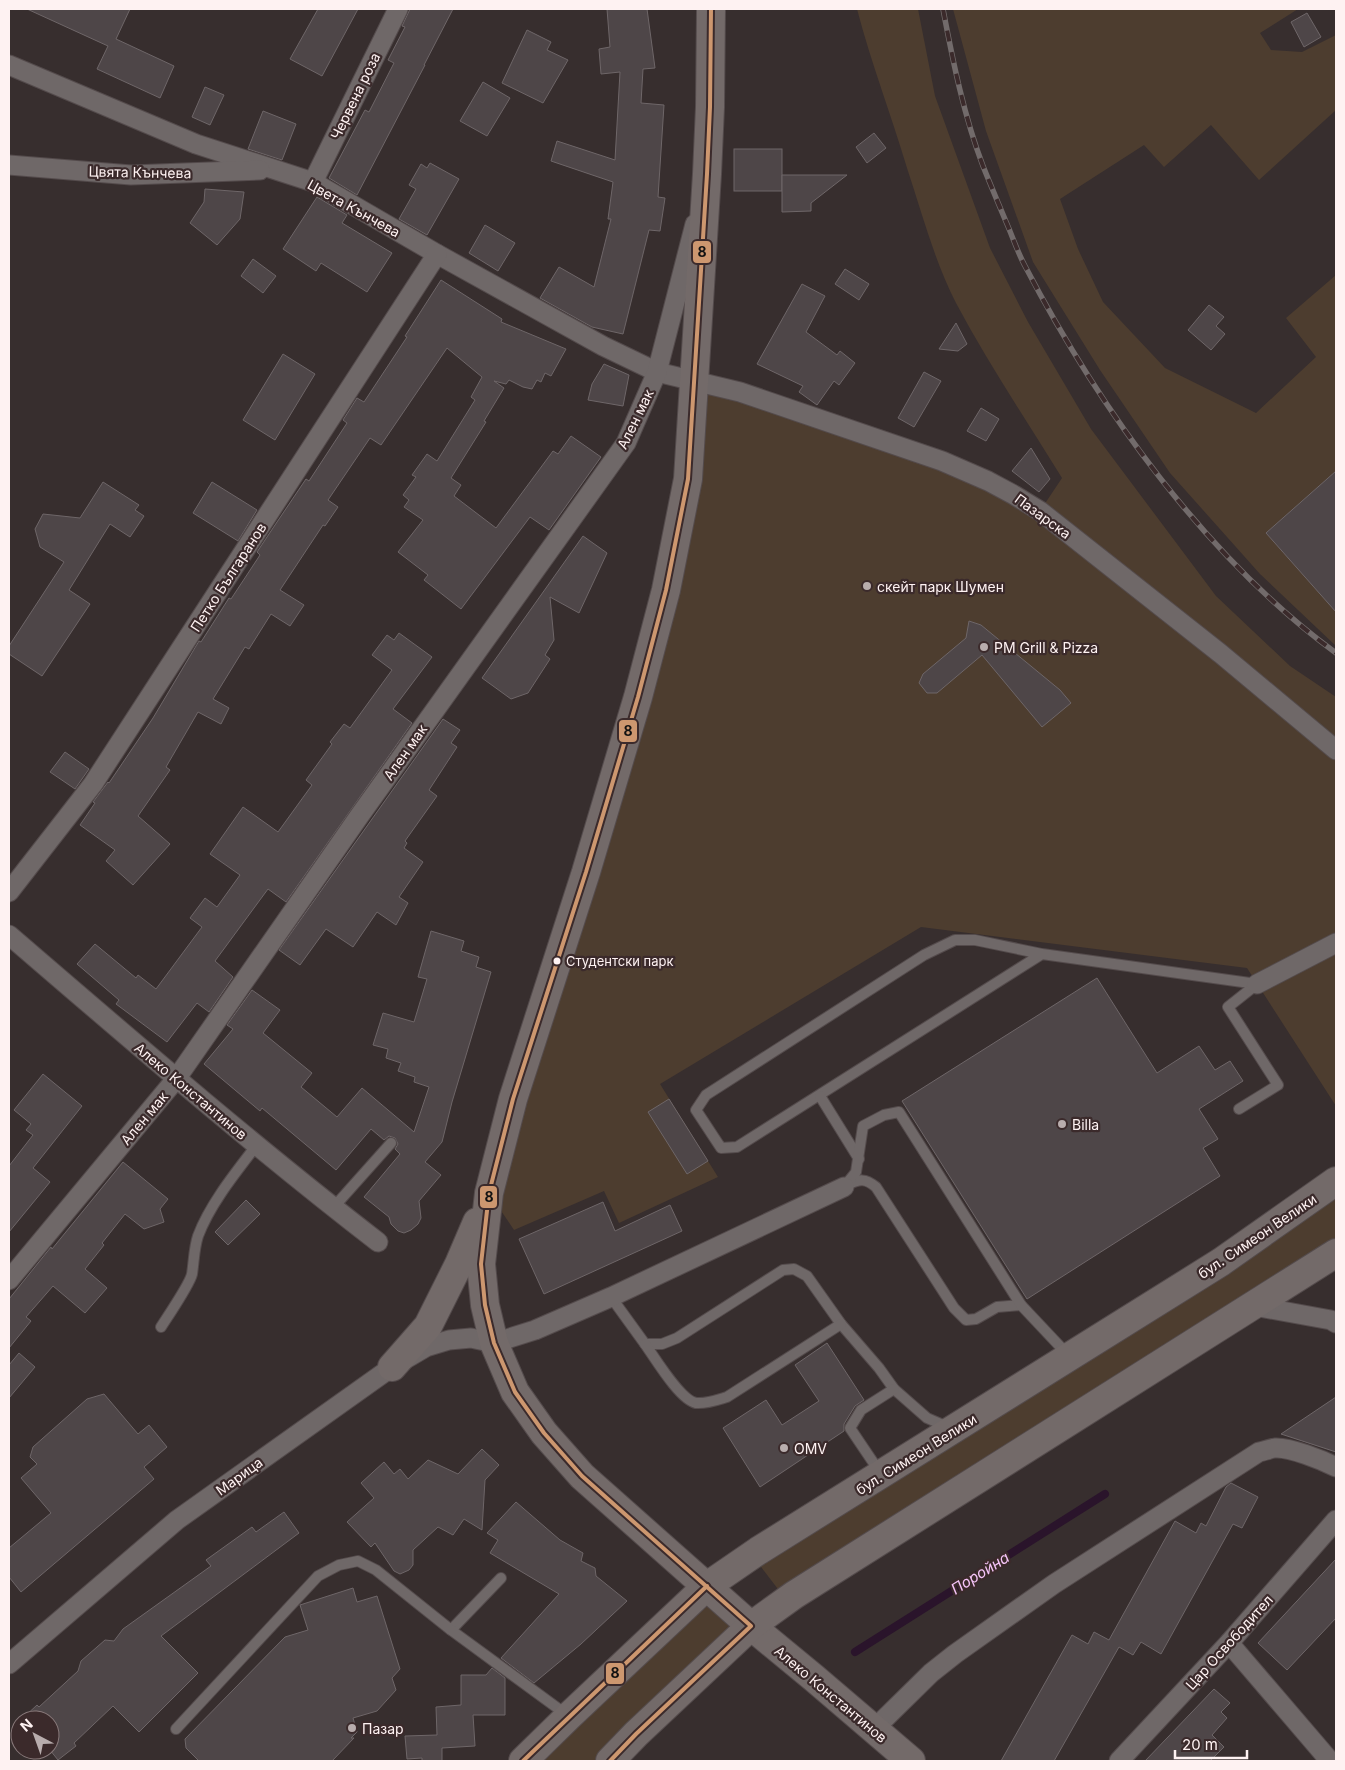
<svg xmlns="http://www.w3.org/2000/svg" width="1345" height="1770" viewBox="0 0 1345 1770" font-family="Inter,sans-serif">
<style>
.green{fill:#4d3d2f}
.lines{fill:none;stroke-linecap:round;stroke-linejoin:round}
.stream{stroke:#2a142b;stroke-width:8}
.building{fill:#4e4648;stroke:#6e6668}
.lane-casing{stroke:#544b4c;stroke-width:12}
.street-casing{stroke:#544b4c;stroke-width:21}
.secondary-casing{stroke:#544b4c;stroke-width:30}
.lane{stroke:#6f6868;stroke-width:10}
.street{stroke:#6f6868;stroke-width:19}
.secondary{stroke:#736a69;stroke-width:28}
.rail-casing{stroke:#726b6b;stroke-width:5.5}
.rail{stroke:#3b2a2b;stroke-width:4;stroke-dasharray:11;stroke-linecap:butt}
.bus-1-casing{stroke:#3b2a2b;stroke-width:8}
.bus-1{stroke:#cd976f;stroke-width:4}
.poi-dot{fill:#b8adad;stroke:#3b2a2b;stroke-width:2}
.bus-dot{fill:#fef2f2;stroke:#3b2a2b;stroke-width:2}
.labels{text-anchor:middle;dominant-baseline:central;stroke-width:4.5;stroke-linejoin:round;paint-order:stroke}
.bus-label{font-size:13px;fill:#fef2f2;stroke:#3b2a2b;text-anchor:start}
.street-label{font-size:14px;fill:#fef2f2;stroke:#3b2a2b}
.poi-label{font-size:14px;fill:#fef2f2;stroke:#3b2a2b;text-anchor:start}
.water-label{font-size:15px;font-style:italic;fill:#f6c5f9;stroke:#3b2a2b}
.line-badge{stroke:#3b2a2b;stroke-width:2}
.pale-badge-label{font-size:14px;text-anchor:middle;font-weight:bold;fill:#111}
</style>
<rect width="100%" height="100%" fill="#372e2e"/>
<!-- green -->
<g class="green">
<path d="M857 9H918L935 96 990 248 1028 322 1091 429 1216 596 1290 666 1336 697V1106L1247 968 921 927 660 1084 718 1177 619 1223 604 1191 514 1230 489 1193 638 697 695 381 855 431 1040 511 1062 478C1026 420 988 363 956 303 934 260 922 213 907 168 891 114 871 63 857 9Z"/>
<polygon points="953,9 1298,9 1260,33 1271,50 1302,52 1336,35 1336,110 1259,180 1211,125 1164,167 1144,145 1060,199 1078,249 1103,302 1165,368 1256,413 1316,357 1286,318 1336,275 1336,471 1266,533 1336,612 1336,646 1260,574 1170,473 1100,370 1033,262 986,131"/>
<polygon points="1336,1197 1336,1244 781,1593 758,1563"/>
<polygon points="707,1586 751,1626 610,1761 523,1761"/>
</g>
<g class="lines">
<!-- stream -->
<polyline class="stream" points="855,1652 1105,1494"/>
</g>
<!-- building -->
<g class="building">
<polygon points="27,9 130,9 116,39 174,66 160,98 97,69 108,46"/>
<polygon points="318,9 358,9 322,76 290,59"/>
<polygon points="410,9 453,9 424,65 425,65 357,195 329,178 365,110 369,112 394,63 388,60 405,27 402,26"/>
<polygon points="607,9 647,9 655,68 643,69 641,103 664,105 658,197 665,198 660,231 649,230 623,334 592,327 540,298 559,267 594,287 611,219 608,219 613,182 551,161 557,141 615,160 620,72 601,74 599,49 610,47"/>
<polygon points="1307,13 1321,37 1304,47 1291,22"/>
<polygon points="527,30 551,42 547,50 568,60 543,103 502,83"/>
<polygon points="483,82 510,98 487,136 460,121"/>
<polygon points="205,87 224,95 210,125 192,117"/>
<polygon points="263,111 296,124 282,160 248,149"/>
<polygon points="874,133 886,148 867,163 856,147"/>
<rect x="734" y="149" width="48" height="42"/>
<polygon points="430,163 459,179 427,235 399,219 416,189 409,185 421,164 427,168"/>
<polygon points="782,175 847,175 811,203 811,211 782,212"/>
<polygon points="205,189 244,192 240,219 217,245 190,223 204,202"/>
<polygon points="317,197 347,215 342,223 392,253 367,292 321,263 316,271 283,249"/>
<polygon points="485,225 515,243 498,271 469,253"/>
<polygon points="253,259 276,276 263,293 241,276"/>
<polygon points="845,269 869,284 859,300 835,284"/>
<polygon points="441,280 502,319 501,322 566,349 551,376 545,373 541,382 537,380 532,389 523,387 509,380 506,384 494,381 504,388 484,421 486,422 451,478 461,485 454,496 496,528 553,451 558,454 571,436 601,457 549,530 530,517 461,609 424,580 428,575 398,552 423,520 404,507 409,500 403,495 416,477 412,475 427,454 437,461 475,400 471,397 482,377 447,348 381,445 370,438 328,500 338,507 325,526 323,525 280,590 304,605 290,626 271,614 249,649 245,647 213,699 229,708 221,724 198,712 166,767 170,770 138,816 170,844 133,885 106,861 115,850 80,825 95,803 93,802 108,782 109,783 153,718 199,641 201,642 229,598 231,599 260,555 257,552 277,522 306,479 309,481 347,423 343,420 357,398 364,402 407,337 405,336"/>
<polygon points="802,284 825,296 806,332 837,355 840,351 855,363 839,385 834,381 817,405 799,392 803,386 757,364"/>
<polygon points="1209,305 1224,317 1216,326 1225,334 1211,350 1188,330"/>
<polygon points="956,323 967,344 958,351 939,349"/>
<polygon points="283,354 315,374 275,440 243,420"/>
<polygon points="604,364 629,375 623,406 588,400 592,384"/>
<polygon points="924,372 941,381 914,427 898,418"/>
<polygon points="981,408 999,419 986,441 967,431"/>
<polygon points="1031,448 1050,479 1039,492 1012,471"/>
<polygon points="1336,471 1336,612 1266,533"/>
<polygon points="103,482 139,505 135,510 144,516 130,537 110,524 69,590 90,604 42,676 9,654 9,646 64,562 40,547 35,529 43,514 80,518"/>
<polygon points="212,482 257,510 238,541 193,513"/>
<polygon points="583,536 607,553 579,613 550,597 554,640 545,655 550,659 528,693 511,699 482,678"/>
<polygon points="969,621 981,625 1060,690 1071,703 1042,727 982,655 937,693 927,693 919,683 923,674 966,638"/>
<polygon points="399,633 432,657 393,709 412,723 286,902 268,889 215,961 233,977 209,1012 197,1003 167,1042 116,1004 119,1000 77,964 95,944 136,978 138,975 156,989 202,927 190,918 205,898 217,907 240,875 210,854 243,807 278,832 312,785 306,780 332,744 330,742 344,724 350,728 392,670 372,655 387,635 394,640"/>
<polygon points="443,719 460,730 451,743 457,747 429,790 437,796 405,841 407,843 404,848 423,862 399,897 408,903 396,925 377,912 353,947 326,929 300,965 279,950"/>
<polygon points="65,752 89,769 75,789 50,772"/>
<polygon points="431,931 464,941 461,951 479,957 476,967 491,972 452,1102 442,1142 425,1162 441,1175 419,1201 421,1218 418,1224 411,1230 404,1233 398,1231 391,1224 389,1217 364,1197 400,1154 395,1149 398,1144 395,1138 389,1136 384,1140 371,1129 336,1170 262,1108 260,1111 204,1064 233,1029 227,1025 252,990 280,1010 263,1033 312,1073 301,1087 337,1117 362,1088 414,1132 429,1087 414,1082 415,1077 398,1071 401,1063 386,1058 388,1049 373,1045 383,1013 414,1022 427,979 418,977"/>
<polygon points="1097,978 1157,1073 1199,1046 1215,1070 1230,1061 1243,1081 1199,1109 1218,1139 1203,1148 1220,1176 1027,1299 902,1101"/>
<polygon points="43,1074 82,1106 33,1168 50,1182 9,1232 9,1166 33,1135 26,1130 31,1124 14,1110"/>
<polygon points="669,1099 708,1161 687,1174 648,1112"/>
<polygon points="123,1162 168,1199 160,1209 164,1222 144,1229 125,1214 102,1243 104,1245 85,1269 107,1288 85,1313 53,1286 26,1317 31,1321 9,1348 9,1299 51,1247 52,1249"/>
<polygon points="246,1200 260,1214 228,1245 215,1232"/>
<polygon points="603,1202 615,1231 670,1205 682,1231 544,1294 519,1239"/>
<polygon points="827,1343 864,1400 855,1406 844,1424 844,1431 760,1487 723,1428 766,1400 782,1425 819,1401 795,1365"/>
<polygon points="19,1353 35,1367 9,1398 9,1365"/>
<polygon points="104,1394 138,1434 149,1425 167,1447 144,1467 154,1479 21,1592 9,1577 9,1548 51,1513 21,1478 37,1464 30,1457 33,1447 87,1399"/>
<polygon points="1336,1397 1336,1452 1281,1434"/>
<polygon points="482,1449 499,1465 485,1480 482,1530 464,1519 453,1535 438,1527 413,1550 413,1565 409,1570 400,1574 394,1571 375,1543 371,1547 347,1522 374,1498 361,1483 384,1462 394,1474 400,1469 408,1479 428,1460 458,1474"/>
<polygon points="1231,1483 1258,1497 1242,1528 1233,1524 1161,1654 1141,1642 1133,1655 1119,1647 1054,1761 1001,1761 1072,1635 1088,1644 1094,1632 1109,1640 1175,1521 1196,1533 1201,1523 1206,1526 1226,1487"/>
<polygon points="516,1502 560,1540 583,1553 581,1561 595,1568 596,1576 627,1601 581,1644 534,1683 501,1658 559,1594 490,1553 498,1540 487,1533"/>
<polygon points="284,1512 299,1533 161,1636 198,1673 139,1732 113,1706 74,1743 76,1746 58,1760 50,1750 50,1720 24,1720 23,1718 37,1705 39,1707 78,1671 81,1661 105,1640 114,1641 123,1629 211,1566 206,1560 252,1527 256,1532"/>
<polygon points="1336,1559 1336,1618 1287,1670 1258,1643"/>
<polygon points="353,1588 357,1602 377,1596 400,1669 392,1678 396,1690 377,1711 353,1718 357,1732 351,1738 354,1738 332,1761 199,1761 186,1748 185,1739 285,1637 308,1630 300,1605"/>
<polygon points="492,1668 505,1678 505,1715 473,1715 475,1746 442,1748 442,1761 422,1761 422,1758 407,1759 405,1736 437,1735 436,1707 461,1705 461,1675 486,1675"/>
<polygon points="1214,1689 1230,1703 1221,1712 1227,1718 1212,1735 1224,1747 1210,1761 1145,1761"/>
</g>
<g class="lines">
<!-- lane casing -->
<g class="lane-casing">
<g id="lane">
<polyline points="1042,954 737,1147 721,1148 696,1110 706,1095 924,955 955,940 975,940 1042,954 1257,984"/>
<polyline points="820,1096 859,1159"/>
<polyline points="1239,1109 1278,1085 1228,1007 1257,984"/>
<path d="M847 1185C860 1179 865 1178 876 1187L954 1308 966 1320 976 1319 997 1307 1021 1305"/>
<polyline points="844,1187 856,1172 863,1126 884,1115 899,1112 1021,1305 1069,1356"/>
<polyline points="333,1208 391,1143"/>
<polyline points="611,1297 645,1344 662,1344 677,1338 783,1270 794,1269 807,1276 841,1324 879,1368 894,1389 927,1418 950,1428"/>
<path d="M161 1327C168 1316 190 1284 192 1274 194 1261 194 1248 198 1236 210 1204 236 1172 256 1146"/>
<path d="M645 1344C655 1358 680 1400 696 1403 706 1404 717 1400 727 1397L841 1324"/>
<polyline points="881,1474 850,1428 861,1410 894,1389"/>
<polyline points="451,1630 501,1578"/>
<polyline points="176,1729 318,1576 339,1565 358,1561 376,1570 451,1630 567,1715"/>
</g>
</g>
<!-- street casing -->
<g class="street-casing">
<g id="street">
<polyline points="9,65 196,144 313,182 437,254 603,346 657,372 740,392 942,461 988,481 1014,495 1040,511 1221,654 1336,750"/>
<polyline points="9,165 131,175 260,170"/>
<polyline points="313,182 398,9"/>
<polyline points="9,892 93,784 437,254"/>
<path d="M9 935C130 1039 251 1144 378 1242"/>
<polyline points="1257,984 1336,943"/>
<polyline points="9,1280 176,1079 360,815 626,443 657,372 695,224"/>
<polyline points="1254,1306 1331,1320 1336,1323"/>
<polyline points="1229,1643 1330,1761"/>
<polyline points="9,1664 177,1520 392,1367 426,1347 449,1340 471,1338 494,1343 535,1330 611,1297 844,1187"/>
<path d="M873 1730 931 1673 955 1654 1054 1584 1259 1452C1264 1451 1269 1449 1275 1448 1290 1447 1322 1460 1336 1467"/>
<polyline points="1119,1761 1229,1643 1336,1520"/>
</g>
</g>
<!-- secondary casing -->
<g class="secondary-casing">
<g id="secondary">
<polyline points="711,9 710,107 707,174 688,479 666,590 638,697 586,872 513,1099 489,1193 481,1264 485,1305 494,1343 515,1392 544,1433 582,1476 751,1626 814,1678 911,1761"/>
<polyline points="392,1367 428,1326 459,1264 477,1222"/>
<polyline points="523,1761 569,1716 707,1586 758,1551 1221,1262 1336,1181"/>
<polyline points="610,1761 636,1734 751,1626 794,1595 1336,1253"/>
</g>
</g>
<!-- lane -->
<use href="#lane" class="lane"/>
<!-- street -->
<use href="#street" class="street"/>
<!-- secondary -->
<use href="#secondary" class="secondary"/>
<!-- rail casing -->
<g class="rail-casing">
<path id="rail" d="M943 9C953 62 964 116 983 166 991 186 999 205 1007 224 1013 238 1018 253 1025 266 1099 408 1206 558 1336 653"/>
</g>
<!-- rail -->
<use href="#rail" class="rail"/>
<!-- bus-1 casing -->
<g class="bus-1-casing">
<g id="bus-1">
<polyline points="523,1761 707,1586"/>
<polyline points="610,1761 636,1734 751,1626 582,1476 544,1433 515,1392 494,1343 485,1305 481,1264 489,1193 513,1099 586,872 638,697 666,590 688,479 707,174 710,107 711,9"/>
</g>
</g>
<!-- bus-1 -->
<use href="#bus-1" class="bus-1"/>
</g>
<!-- markers -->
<g class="poi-dot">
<circle cx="867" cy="586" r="5"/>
<circle cx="984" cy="647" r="5"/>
<circle cx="1062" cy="1124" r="5"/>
<circle cx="784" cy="1448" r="5"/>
<circle cx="352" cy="1728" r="5"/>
</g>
<circle class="bus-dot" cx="557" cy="961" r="4.5"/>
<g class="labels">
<!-- bus labels -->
<g class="bus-label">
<text x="566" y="961">Студентски парк</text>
</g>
<!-- street labels -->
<g class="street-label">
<text transform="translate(355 96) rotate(-64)">Червена роза</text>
<text transform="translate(140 172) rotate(1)">Цвята Кънчева</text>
<text transform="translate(354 208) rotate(29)">Цвета Кънчева</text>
<text transform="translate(635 419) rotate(-64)">Ален мак</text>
<text transform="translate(1043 516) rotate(36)">Пазарска</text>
<text transform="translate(228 577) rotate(-57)">Петко Българанов</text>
<text transform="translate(405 752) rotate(-55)">Ален мак</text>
<text transform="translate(191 1091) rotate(40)">Алеко Константинов</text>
<text transform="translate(144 1118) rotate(-50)">Ален мак</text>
<text transform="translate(1257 1236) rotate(-34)">бул. Симеон Велики</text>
<text transform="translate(916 1454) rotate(-32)">бул. Симеон Велики</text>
<text transform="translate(239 1476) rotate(-36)">Марица</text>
<text transform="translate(1229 1642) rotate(-48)">Цар Освободител</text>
<text transform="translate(831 1694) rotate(40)">Алеко Константинов</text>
</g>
<!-- poi labels -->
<g class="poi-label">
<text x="877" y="586">скейт парк Шумен</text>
<text x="994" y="647">PM Grill &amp; Pizza</text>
<text x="1072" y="1124">Billa</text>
<text x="794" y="1448">OMV</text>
<text x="362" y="1728">Пазар</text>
</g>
<!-- water labels -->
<g class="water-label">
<text transform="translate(980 1573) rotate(-32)">Поройна</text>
</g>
</g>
<g class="line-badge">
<rect x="692" y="240" width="20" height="24" rx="5" fill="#cd976f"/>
<rect x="618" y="719" width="20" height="24" rx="5" fill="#cd976f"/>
<rect x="479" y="1185" width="19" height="24" rx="5" fill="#cd976f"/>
<rect x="605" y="1662" width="20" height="23" rx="5" fill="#cd976f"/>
</g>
<g class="pale-badge-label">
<text x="702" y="257">8</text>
<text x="628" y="736">8</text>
<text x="489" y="1202">8</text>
<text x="615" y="1678">8</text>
</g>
<!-- border -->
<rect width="1345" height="1770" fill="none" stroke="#fef2f2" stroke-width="20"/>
<!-- north arrow -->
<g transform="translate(35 1735) rotate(319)"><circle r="24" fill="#3b2a2b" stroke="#897a7b"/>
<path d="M0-4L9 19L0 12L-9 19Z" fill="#b8adad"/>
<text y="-8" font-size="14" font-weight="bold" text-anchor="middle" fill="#fef2f2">N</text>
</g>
<!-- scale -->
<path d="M1175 1750v8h72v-8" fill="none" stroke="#fef2f2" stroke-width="2.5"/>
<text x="1182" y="1750" font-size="15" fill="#fef2f2" stroke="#3b2a2b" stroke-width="4" paint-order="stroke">20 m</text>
</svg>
